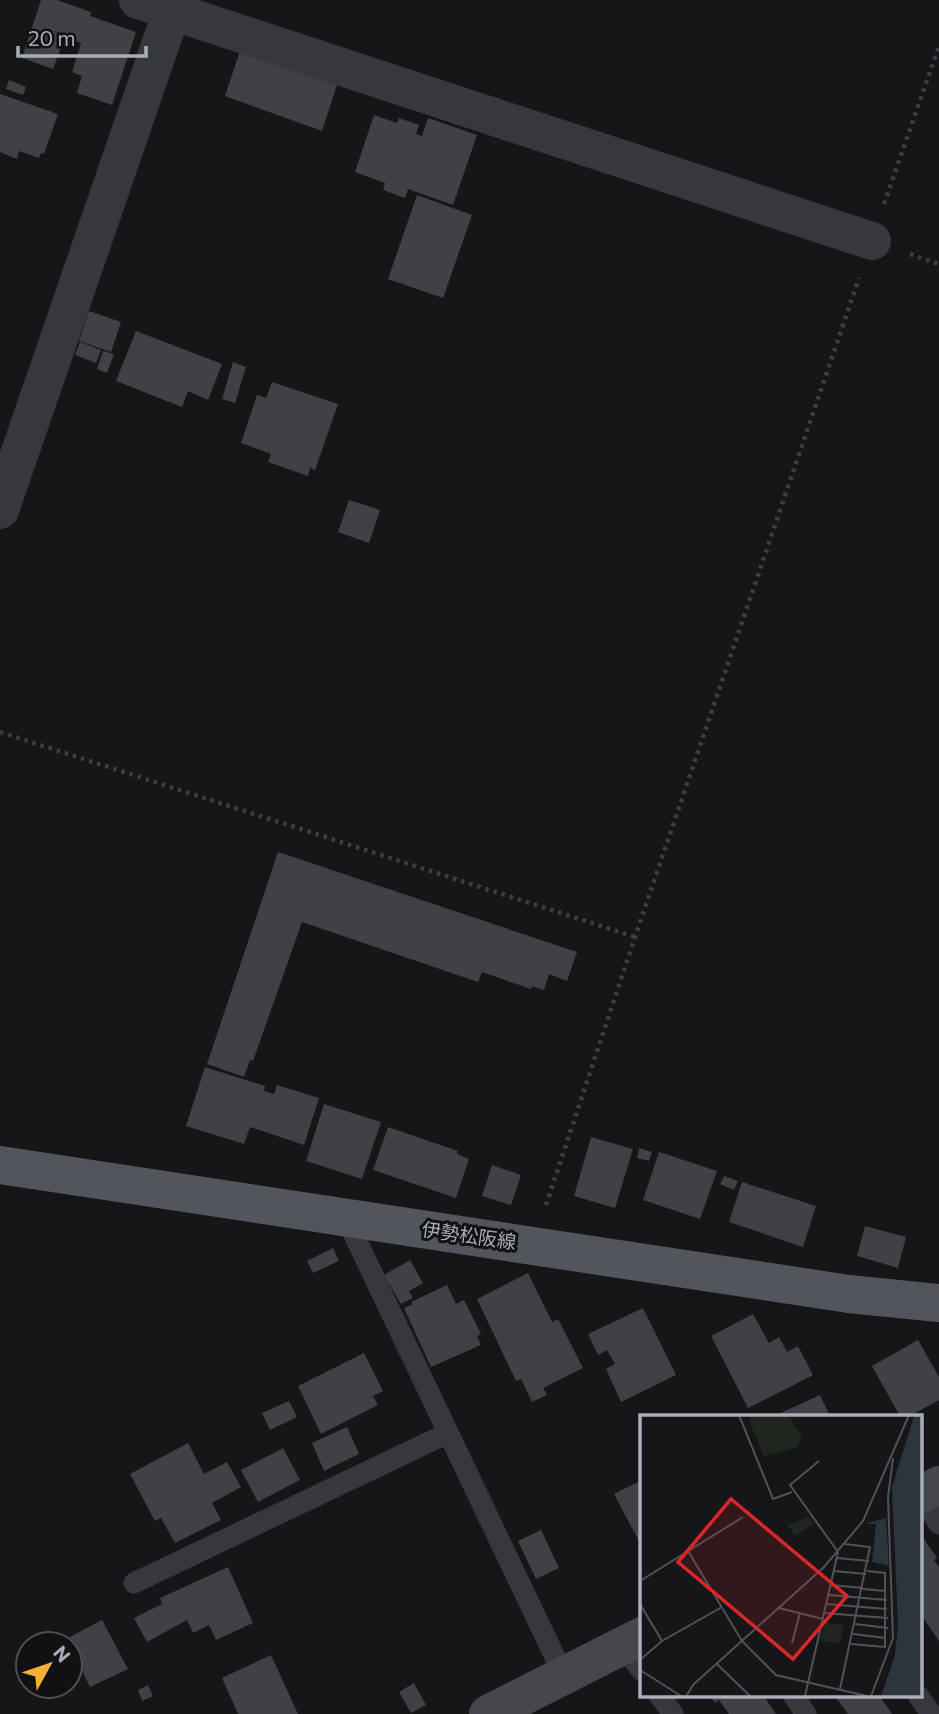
<svg xmlns="http://www.w3.org/2000/svg" width="939" height="1714" viewBox="0 0 939 1714" font-family="Commissioner,'Noto Sans JP',sans-serif">
<style>
.building{fill:#404145}
.lines{fill:none;stroke-linecap:round;stroke-linejoin:round}
.path{stroke:#3d3f44;stroke-width:4.5;stroke-dasharray:3.5 5;stroke-linecap:butt}
.lane{stroke:#37383d;stroke-width:21}
.street{stroke:#37383d;stroke-width:38}
.secondary{stroke:#45474d;stroke-width:38}
.primary{stroke:#53555c;stroke-width:38}
.labels{text-anchor:middle;dominant-baseline:central;stroke-width:6;stroke-linejoin:round;paint-order:stroke}
.street-label{font-size:19px;fill:#a8adb8;stroke:#111113}
.inset-road{fill:none;stroke:#505258;stroke-width:2}
.view{fill:#d62828;fill-opacity:0.15;stroke:#d62828;stroke-width:3.5}
.inset-edge{fill:none;stroke:#a8adb8;stroke-width:3.5}
</style>
<rect width="100%" height="100%" fill="#161618"/>
<!-- building -->
<g class="building">
<polygon points="41,0 57,0 91,12 90,16 136,32 112,105 77,93 82,76 72,72 81,43 65,37 53,69 22,58"/>
<polygon points="240,51 337,85 322,131 225,96"/>
<polygon points="9,80 26,87 23,95 6,89"/>
<polygon points="0,94 58,114 44,154 41,153 39,158 19,151 17,159 0,152"/>
<polygon points="374,115 397,123 399,118 419,125 416,134 422,136 428,118 477,135 453,205 408,189 405,198 383,190 385,183 355,172"/>
<polygon points="417,195 472,215 443,298 388,279"/>
<polygon points="89,311 121,322 111,352 79,341"/>
<polygon points="136,331 222,364 208,400 188,391 182,407 116,381"/>
<polygon points="80,342 101,350 96,363 75,355"/>
<polygon points="103,351 114,354 107,373 97,369"/>
<polygon points="233,362 246,367 235,403 222,399"/>
<polygon points="272,382 338,404 315,470 310,468 308,476 268,462 271,454 241,443 257,395 266,398"/>
<polygon points="349,500 380,510 369,543 338,532"/>
<polygon points="278,852 577,952 567,981 549,974 544,990 532,986 531,989 482,972 478,982 302,922 253,1061 250,1060 244,1077 207,1064"/>
<polygon points="205,1067 265,1086 264,1091 274,1094 277,1085 319,1098 304,1145 250,1127 244,1144 186,1126"/>
<polygon points="324,1104 381,1122 362,1179 306,1161"/>
<polygon points="388,1127 458,1151 457,1154 469,1159 456,1198 373,1170"/>
<polygon points="591,1137 633,1149 615,1208 574,1196"/>
<polygon points="639,1148 652,1152 649,1161 637,1158"/>
<polygon points="659,1152 717,1171 700,1219 643,1200"/>
<polygon points="492,1165 521,1175 511,1205 482,1196"/>
<polygon points="724,1176 738,1181 734,1190 720,1184"/>
<polygon points="742,1182 816,1206 803,1247 729,1222"/>
<polygon points="865,1226 906,1237 898,1268 857,1256"/>
<polygon points="333,1248 339,1261 313,1273 307,1261"/>
<polygon points="410,1260 423,1283 409,1291 413,1298 401,1304 384,1275"/>
<polygon points="528,1273 552,1322 558,1319 583,1368 543,1388 547,1395 532,1402 521,1379 516,1381 477,1299"/>
<polygon points="447,1285 456,1304 464,1300 481,1334 477,1336 481,1345 431,1367 404,1308 413,1304 411,1302"/>
<polygon points="643,1308 676,1375 621,1402 606,1369 615,1364 607,1350 598,1355 588,1334"/>
<polygon points="753,1314 769,1343 779,1337 787,1352 798,1346 813,1375 748,1408 711,1336"/>
<polygon points="918,1340 939,1377 939,1400 910,1416 900,1416 872,1366"/>
<polygon points="364,1353 383,1391 373,1396 378,1405 321,1434 298,1386"/>
<polygon points="820,1395 830,1416 774,1416"/>
<polygon points="289,1401 297,1417 270,1430 262,1413"/>
<polygon points="347,1427 359,1454 324,1471 312,1443"/>
<polygon points="188,1443 204,1474 227,1462 241,1487 212,1503 221,1520 175,1543 161,1518 155,1521 130,1474"/>
<polygon points="283,1448 300,1480 258,1502 241,1470"/>
<polygon points="642,1480 642,1547 614,1494"/>
<polygon points="541,1530 559,1568 536,1579 518,1541"/>
<polygon points="920,1533 937,1558 934,1560 939,1567 939,1641 920,1613"/>
<polygon points="228,1567 253,1623 216,1640 209,1625 193,1633 187,1620 147,1642 134,1618 162,1604 160,1598"/>
<polygon points="102,1620 128,1669 90,1687 66,1639"/>
<polygon points="271,1655 298,1714 238,1714 222,1678"/>
<polygon points="414,1683 426,1705 411,1713 399,1692"/>
<polygon points="148,1685 153,1696 142,1701 138,1690"/>
<polygon points="709,1695 763,1695 776,1714 729,1714 719,1700 715,1703"/>
<polygon points="834,1695 879,1695 892,1714 848,1714"/>
</g>
<g class="lines">
<!-- path -->
<g class="path">
<polyline points="884,204 939,46"/>
<polyline points="910,254 939,264"/>
<polyline points="0,732 635,937"/>
<polyline points="546,1205 635,937 859,278"/>
</g>
<!-- lane -->
<g class="lane">
<polyline points="345,1216 564,1676"/>
<polyline points="920,1496 939,1524"/>
<polyline points="134,1583 448,1433"/>
<polyline points="623,1646 642,1671"/>
<polyline points="659,1695 673,1714"/>
<polyline points="793,1695 806,1714"/>
<polyline points="918,1695 931,1714"/>
</g>
<!-- street -->
<g class="street">
<polyline points="138,0 872,241"/>
<polyline points="0,510 172,11"/>
</g>
<!-- secondary -->
<g class="secondary">
<polyline points="920,1495 939,1485"/>
<polyline points="488,1714 642,1636"/>
</g>
<!-- primary -->
<polyline class="primary" points="0,1165 849,1294 939,1303"/>
</g>
<g class="labels">
<!-- street labels -->
<g class="street-label">
<text transform="translate(469 1235) rotate(8)">伊勢松阪線</text>
</g>
</g>
<!-- overview -->
<g transform="translate(640 1415)">
<rect width="282" height="282" fill="#161618"/>
<path d="M144 101 149 109 169 102 175 109 154 121ZM185 207 204 211 200 229 180 225Z" fill="#1e261f"/>
<path d="M114 0H148L162 21 157 32 124 42 109 5Z" fill="#1e261f"/>
<path d="M282 0V281H241L255 240 258 211 252 72 274 1ZM246 103 249 151 232 147 236 109H225Z" fill="#2c353c"/>
<path class="inset-road" d="M99 0 133 84 152 77M48 136 102 226 136 260 227 281M197 143 229 146M194 156 226 159M0 166 103 102M191 170 223 173M223 174 246 176M189 180 247 185M0 189 22 226M186 189 247 194M139 193 183 204M184 198 248 203M215 209 248 213M213 219 246 223M152 228 160 198M211 229 245 232V158L227 156M0 245 22 226 82 192M77 249 110 281M0 255 41 281M200 274 230 132 205 129M46 281 54 269 184 152 223 106 269 0M165 281 198 137 150 70 179 46M231 281 253 223 248 82 253 43"/>
<path class="view" d="M91 84 207 181 153 244 38 147Z"/>
<rect width="282" height="282" class="inset-edge"/>
</g>
<!-- north arrow -->
<g transform="translate(49 1665) rotate(50)"><circle r="33" fill="#111113" stroke="#4d4f55" stroke-width="2"/>
<path d="M0-5L12 26L0 18L-12 26Z" fill="#f2b134"/>
<text y="-10" font-size="19" font-weight="bold" text-anchor="middle" fill="#a8adb8">N</text>
</g>
<!-- scale -->
<path d="M18 46v10h128v-10" fill="none" stroke="#a8adb8" stroke-width="3.5"/>
<text x="28" y="46" font-size="21" fill="#a8adb8" stroke="#111113" stroke-width="5" paint-order="stroke">20 m</text>
</svg>
